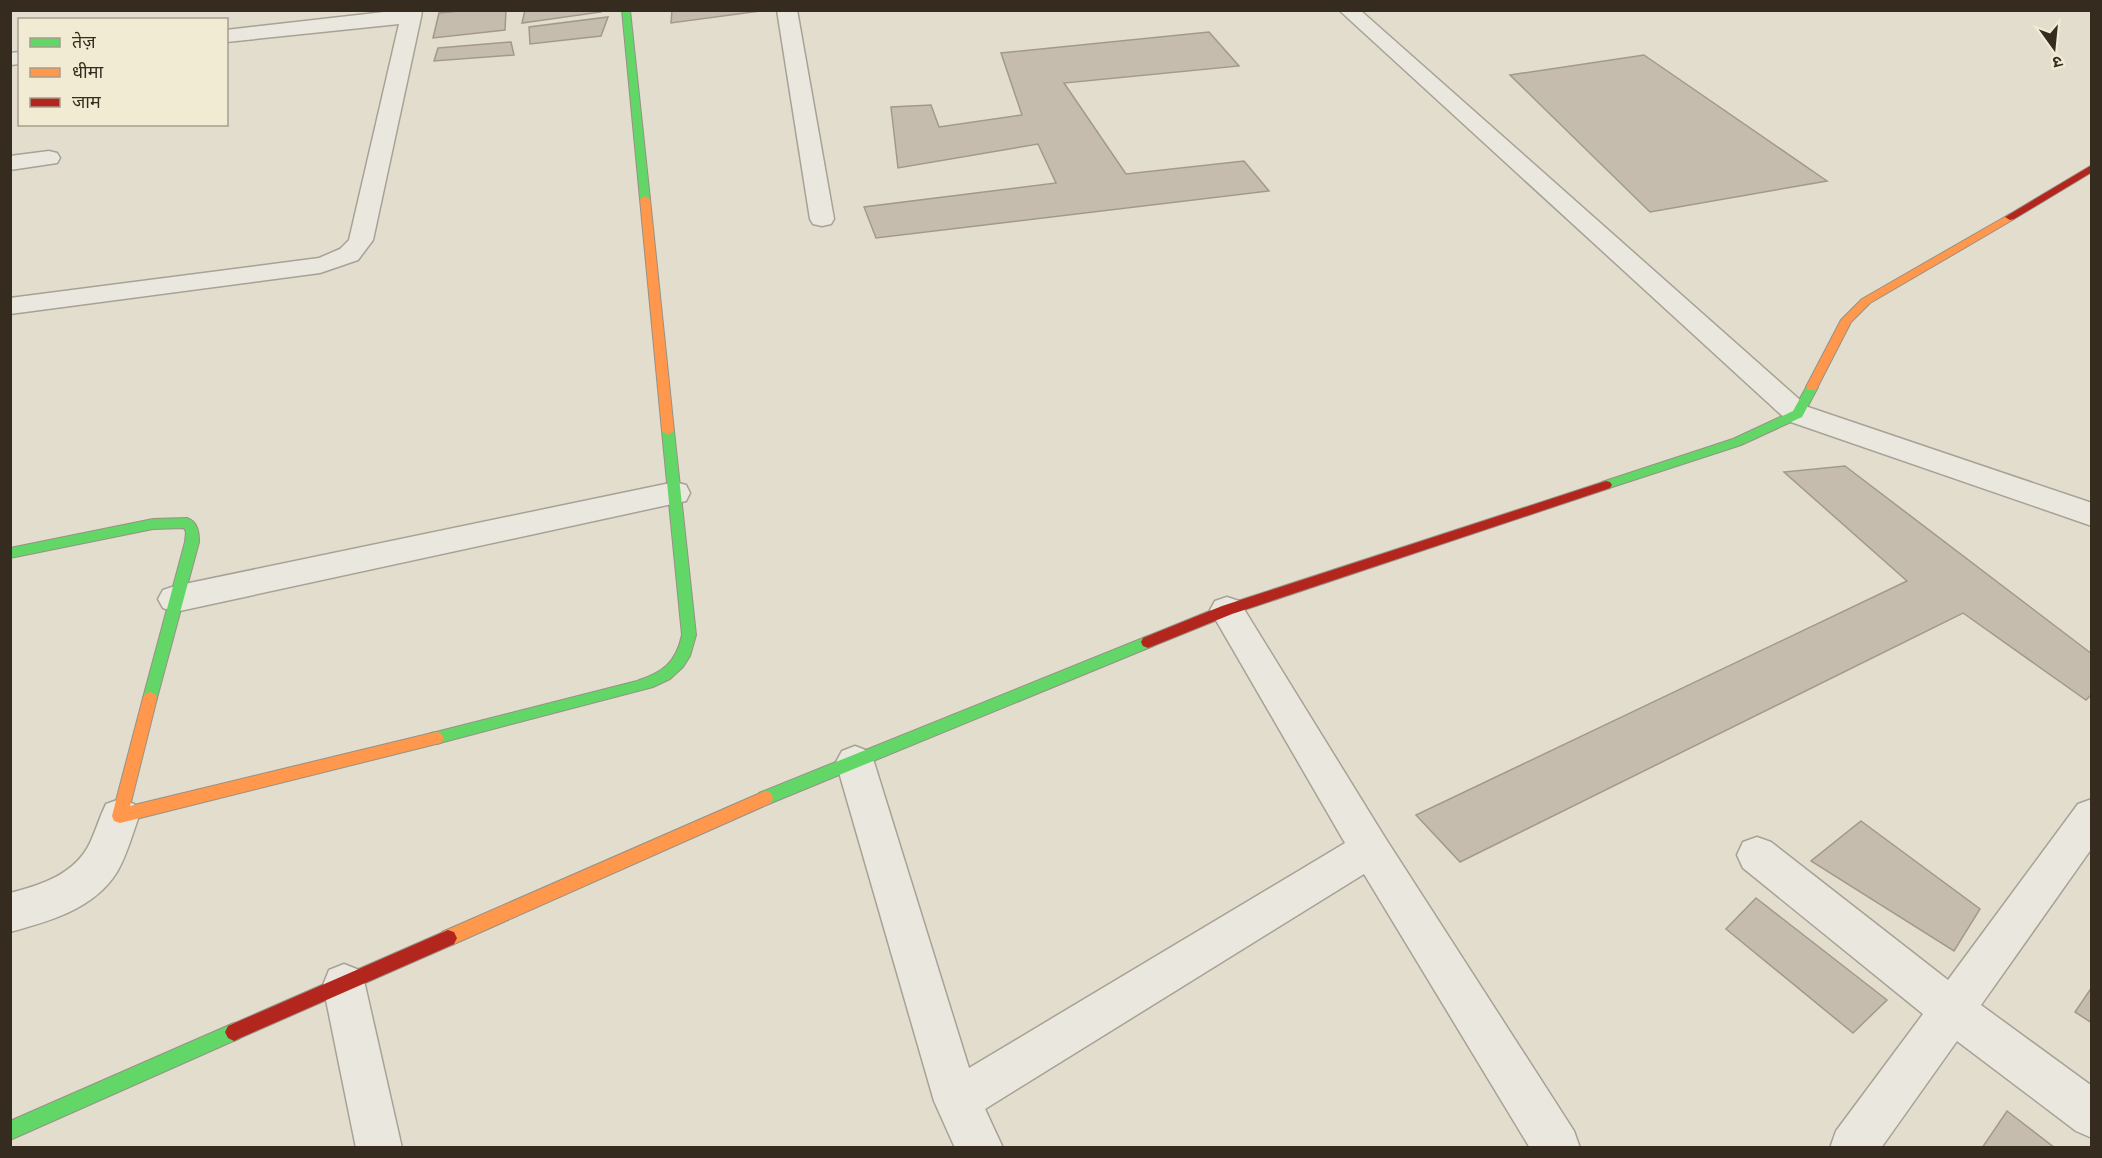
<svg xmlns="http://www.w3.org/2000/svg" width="2102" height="1158" viewBox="0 0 2102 1158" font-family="'Times New Roman','Noto Sans Devanagari',serif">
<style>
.building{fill:#c5bcae;stroke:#a2998d;stroke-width:1.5}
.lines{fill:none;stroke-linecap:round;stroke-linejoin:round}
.street-casing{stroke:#a7a296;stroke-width:3}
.fast-casing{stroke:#979186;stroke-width:2}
.slow-casing{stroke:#979186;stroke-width:2}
.jam-casing{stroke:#979186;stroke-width:2}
.street{fill:#eae7de;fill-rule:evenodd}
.fast{fill:#63d668;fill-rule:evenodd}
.slow{fill:#ff974d;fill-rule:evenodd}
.jam{fill:#b3261e;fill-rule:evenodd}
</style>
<rect width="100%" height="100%" fill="#e2ddcd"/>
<!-- building -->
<g class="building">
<polygon points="469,10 506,10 505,30 433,38 439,13"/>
<polygon points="525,10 600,10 601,12 522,23"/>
<polygon points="672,10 767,10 671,23"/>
<polygon points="608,17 601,36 530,44 529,27"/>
<polygon points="1209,32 1239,66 1064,83 1126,174 1244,161 1269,191 876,238 864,207 1056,183 1038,144 898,168 891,107 931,105 939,127 1022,115 1001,53"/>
<polygon points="511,42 514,55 434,61 438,48"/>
<polygon points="1644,55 1827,181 1650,212 1510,75"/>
<polygon points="1845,466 2092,654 2092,694 2086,700 1963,613 1460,862 1416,815 1907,581 1784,472"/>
<polygon points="1861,821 1980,909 1954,951 1811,861"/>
<polygon points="1756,898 1887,1000 1853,1033 1726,929"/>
<polygon points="2092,987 2092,1023 2075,1012"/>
<polygon points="2007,1111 2055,1148 1982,1148"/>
</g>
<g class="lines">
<!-- street casing -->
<g class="street-casing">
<g id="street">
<polygon points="402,10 422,10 421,17 373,240 358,260 320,273 10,314 10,298 319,258 340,249 349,240 399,24 226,42 226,30"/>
<polygon points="777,10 797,10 834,219 831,224 822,226 813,224 810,219"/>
<polygon points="1339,10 1360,10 1808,407 2092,503 2092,526 1788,421"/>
<polygon points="20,52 20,64 10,65 10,53"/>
<polygon points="49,151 57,153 60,158 57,163 10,170 10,156"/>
<polygon points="675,482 686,485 690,493 686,501 175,612 163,608 158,599 163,590 175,586"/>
<polygon points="1227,597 1239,601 1384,836 1574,1131 1580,1148 1530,1148 1364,874 985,1109 1003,1148 955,1148 934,1101 836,762 842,751 855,746 868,751 874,762 969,1068 1345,843 1210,610 1215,601"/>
<path d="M120 799 134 804 139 816C132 835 127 855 117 872 94 909 50 921 10 932V893C42 885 75 874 90 843 96 830 100 816 106 804Z"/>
<polygon points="2092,799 2092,848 1981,1005 2092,1086 2092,1138 2076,1131 1957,1041 1881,1148 1830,1148 1836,1131 1923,1014 1743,868 1737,855 1743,842 1757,837 1771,842 1948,980 2078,804"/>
<polygon points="344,964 359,970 365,985 402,1148 356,1148 323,985 329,970"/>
</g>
</g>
<!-- fast casing -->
<g class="fast-casing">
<g id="fast">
<polygon points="622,10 630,10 650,199 645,202 640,199"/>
<polygon points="1812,383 1818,387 1802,417 1741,445 1606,489 1600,485 1602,482 1733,439 1793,411 1808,384"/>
<path d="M668 427 674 431 696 635 690 656 683 667 670 679 653 687 436 744 431 743 428 738 431 733 436 732 637 681C663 672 676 663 682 635L662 431Z"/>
<path d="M187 518C198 522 199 532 199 542L157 698 155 702 150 704 145 702 143 698 185 542 186 532 184 528 153 529 10 558V548L153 519Z"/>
<polygon points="1148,636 1153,638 1155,642 1153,646 771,803 765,805 759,803 757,798 759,793"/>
<polygon points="234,1023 240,1026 243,1032 240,1038 10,1140 10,1121"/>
</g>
</g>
<!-- slow casing -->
<g class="slow-casing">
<g id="slow">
<polygon points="645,196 650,199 674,431 668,435 662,431 640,199"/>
<polygon points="2010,214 2015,217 2014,219 1870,303 1851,322 1816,390 1808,390 1806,387 1841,320 1862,299"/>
<polygon points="150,692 155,694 157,698 130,806 436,732 441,733 444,738 441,743 436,744 120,823 114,821 112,816 143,698 145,694"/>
<polygon points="765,791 771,793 773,798 771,803 454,944 448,946 442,944 439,938 442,932"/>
</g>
</g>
<!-- jam casing -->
<g class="jam-casing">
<g id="jam">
<polygon points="2092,165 2092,172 2014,219 2010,220 2005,217"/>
<polygon points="1606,481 1610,482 1612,485 1610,488 1232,614 1148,648 1143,646 1141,642 1143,638 1222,606"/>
<polygon points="448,930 454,932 457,938 454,944 240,1038 234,1041 228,1038 225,1032 228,1026"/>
</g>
</g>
<!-- street -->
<use href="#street" class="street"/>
<!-- fast -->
<use href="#fast" class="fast"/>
<!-- slow -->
<use href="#slow" class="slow"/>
<!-- jam -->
<use href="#jam" class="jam"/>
</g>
<!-- border -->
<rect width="2102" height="1158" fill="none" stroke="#352b1f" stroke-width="24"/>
<!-- legend -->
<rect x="18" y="18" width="210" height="108" fill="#f2ebd4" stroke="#a69e8c" stroke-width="1.5"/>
<rect x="30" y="38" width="30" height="9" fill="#63d668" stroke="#a69e8c" stroke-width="1.5"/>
<text x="72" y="48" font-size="18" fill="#352b1f">तेज़</text>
<rect x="30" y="68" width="30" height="9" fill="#ff974d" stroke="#a69e8c" stroke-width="1.5"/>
<text x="72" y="78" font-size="18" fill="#352b1f">धीमा</text>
<rect x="30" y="98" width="30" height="9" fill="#b3261e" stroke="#a69e8c" stroke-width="1.5"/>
<text x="72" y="108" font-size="18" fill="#352b1f">जाम</text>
<!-- north arrow -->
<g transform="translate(2054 48) rotate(165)" stroke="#f2ebd4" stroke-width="4.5" paint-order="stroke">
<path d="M0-4.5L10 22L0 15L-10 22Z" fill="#352b1f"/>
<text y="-9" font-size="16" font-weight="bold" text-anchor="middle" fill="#352b1f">उ</text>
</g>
</svg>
